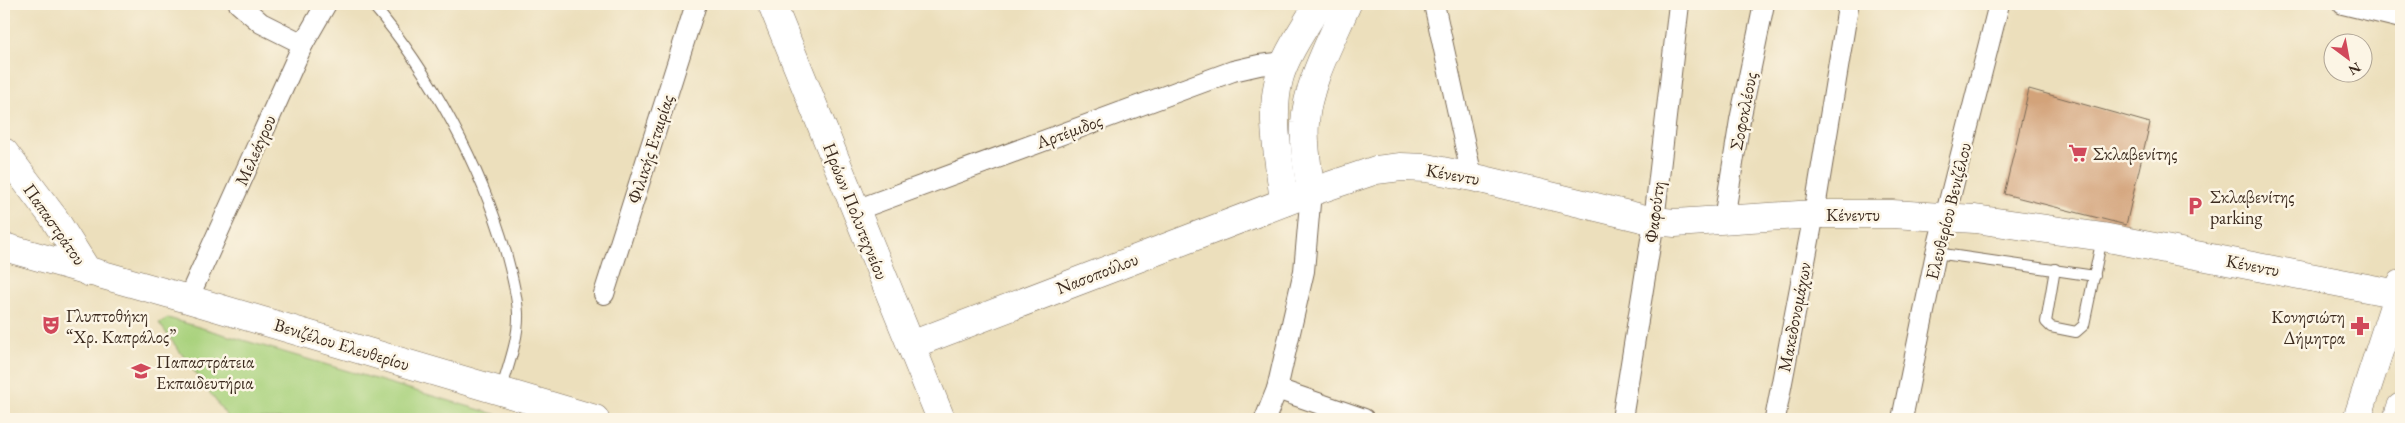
<svg xmlns="http://www.w3.org/2000/svg" width="2405" height="423" viewBox="0 0 2405 423" font-family="'EB Garamond',serif">
<style>
.green{fill:#a9d27d;stroke:#727e4e}
.building{fill:#d3a37a}
.lines{fill:none;stroke-linecap:round;stroke-linejoin:round}
.lane-casing{stroke:#796955;stroke-width:12}
.street-casing{stroke:#796955;stroke-width:22}
.secondary-casing{stroke:#796955;stroke-width:29}
.lane{stroke:#fff;stroke-width:10}
.street{stroke:#fff;stroke-width:20}
.secondary{stroke:#fff;stroke-width:28}
.labels{text-anchor:middle;dominant-baseline:central;stroke-width:5;stroke-linejoin:round;paint-order:stroke}
.street-label{font-size:18px;fill:#3b2a1e;stroke:#fcf5e5}
.poi-label{font-size:18px;fill:#3b2a1e;stroke:#fcf5e5;text-anchor:start}
</style>
<rect width="100%" height="100%" fill="#fcf5e5"/>
<filter id="ink" filterUnits="userSpaceOnUse"><feTurbulence type="fractalNoise" baseFrequency=".02" numOctaves="2"/><feDisplacementMap in="SourceGraphic" scale="10" xChannelSelector="R" yChannelSelector="G"/><feConvolveMatrix kernelMatrix="1 2 1 2 8 2 1 2 1" color-interpolation-filters="sRGB"/></filter>
<filter id="wash" filterUnits="userSpaceOnUse"><feTurbulence type="fractalNoise" baseFrequency=".0096" numOctaves="4" result="noise"/><feDisplacementMap in="SourceGraphic" scale="20" xChannelSelector="R" yChannelSelector="G"/><feGaussianBlur stdDeviation="1.12" result="paint"/><feColorMatrix in="noise" values="0 0 0 0 0 0 0 0 0 0 0 0 0 0 0 0 0 1.4 0 .05"/><feComposite in="paint" operator="in"/></filter>
<g filter="url(#wash)">
<rect width="100%" height="100%" fill="#ecdfbc"/>
<!-- green -->
<polygon class="green" points="168,318 511,419 229,419 159,323"/>
<g id="blocks">
<!-- building -->
<polygon class="building" points="2029,89 2150,123 2126,225 2004,194"/>
</g>
</g>
<g filter="url(#ink)">
<use href="#blocks" fill-opacity="0" stroke="#796955" stroke-width="1"/>
<g class="lines">
<!-- lane casing -->
<g class="lane-casing">
<g id="lane">
<path d="M372 4C431 73 481 166 506 253 511 272 517 293 518 313 519 339 508 366 501 391"/>
<polyline points="1936,253 2095,276"/>
<polyline points="2055,269 2046,322 2051,327 2076,332 2084,325 2102,238"/>
</g>
</g>
<!-- street casing -->
<g class="street-casing">
<g id="street">
<polyline points="239,4 261,23 303,44"/>
<polyline points="1434,4 1472,177"/>
<polyline points="2343,4 2401,18"/>
<polyline points="856,210 1233,71 1259,65 1285,62"/>
<polyline points="1724,219 1740,120 1764,4"/>
<polyline points="604,294 696,4"/>
<polyline points="188,299 303,44 326,4"/>
<polyline points="1277,389 1364,419"/>
<polyline points="1265,419 1277,389 1304,271 1311,192"/>
<polyline points="1622,419 1654,221 1679,4"/>
<polyline points="1775,419 1814,214 1848,7"/>
<polyline points="1902,419 1936,253 1999,4"/>
</g>
</g>
<!-- secondary casing -->
<g class="secondary-casing">
<g id="secondary">
<polyline points="772,4 941,419"/>
<polyline points="4,152 54,218 88,272"/>
<path d="M1311 192C1308 169 1303 146 1305 123 1307 84 1332 39 1347 4"/>
<path d="M1284 202C1280 163 1269 119 1279 79 1286 53 1305 28 1318 4"/>
<polyline points="4,247 188,299 595,419"/>
<polyline points="911,345 1311,192 1376,170 1401,167 1427,168 1472,177 1654,221 1675,223 1814,214 1892,214 1975,219 2103,237 2398,294"/>
<polyline points="2357,419 2401,284"/>
<polyline points="2397,419 2401,407"/>
</g>
</g>
<!-- lane -->
<use href="#lane" class="lane"/>
<!-- street -->
<use href="#street" class="street"/>
<!-- secondary -->
<use href="#secondary" class="secondary"/>
</g>
</g>
<!-- icons -->
<defs>
<g id="supermarket-bare" transform="scale(1.5)"><path d="M-6-5.5h2.5l.6 2H6L4.5 2H-2.5L-4.4-4H-6ZM-1.5 3.2a1.3 1.3 0 1 0 .1 0ZM3 3.2a1.3 1.3 0 1 0 .1 0Z" fill="#d1495b" stroke="#fcf5e5" stroke-width="2.5" paint-order="stroke"/></g>
<g id="parking-bare" transform="scale(1.5)"><path d="M-3.5-5.5H1a3.5 3.5 0 0 1 0 7H-1V5.5H-3.5ZM-1-3.4V-.6H.8a1.4 1.4 0 0 0 0-2.8Z" fill="#d1495b" stroke="#fcf5e5" stroke-width="2.5" paint-order="stroke"/></g>
<g id="theatre-bare" transform="scale(1.5)"><path d="M-5-5.5Q0-4 5-5.5V0Q5 5 0 6Q-5 5-5 0ZM-3.3-2.5H-1v1.5H-3.3ZM1-2.5H3.3v1.5H1ZM-2.8 1Q0 5.5 2.8 1Z" fill="#d1495b" stroke="#fcf5e5" stroke-width="2.5" paint-order="stroke"/></g>
<g id="pharmacy-bare" transform="scale(1.5)"><path d="M-2-6h4v4h4v4h-4v4h-4v-4h-4v-4h4Z" fill="#d1495b" stroke="#fcf5e5" stroke-width="2.5" paint-order="stroke"/></g>
<g id="school-bare" transform="scale(1.5)"><path d="M0-5L7-2L0 1L-7-2ZM-4 1L0 2.5L4 1V4Q0 6-4 4Z" fill="#d1495b" stroke="#fcf5e5" stroke-width="2.5" paint-order="stroke"/></g>
</defs>
<g fill-rule="evenodd">
<use href="#supermarket-bare" x="2078" y="153"/>
<use href="#parking-bare" x="2195" y="206"/>
<use href="#theatre-bare" x="51" y="325"/>
<use href="#pharmacy-bare" x="2360" y="326"/>
<use href="#school-bare" x="141" y="371"/>
</g>
<g class="labels">
<!-- street labels -->
<g class="street-label">
<text transform="translate(1743 111) rotate(-79)">Σοφοκλέους</text>
<text transform="translate(1069 131) rotate(-20)">Αρτέμιδος</text>
<text transform="translate(650 149) rotate(-72)">Φιλικής Εταιρίας</text>
<text transform="translate(255 150) rotate(-66)">Μελεάγρου</text>
<text transform="translate(1453 174) rotate(10)">Κένεντυ</text>
<text transform="translate(856 211) rotate(68)">Ηρώων Πολυτεχνείου</text>
<text transform="translate(1948 211) rotate(-76)">Ελευθερίου Βενιζέλου</text>
<text transform="translate(1654 212) rotate(-83)">Φαφούτη</text>
<text x="1853" y="214">Κένεντυ</text>
<text transform="translate(55 224) rotate(55)">Παπαστράτου</text>
<text transform="translate(2253 265) rotate(11)">Κένεντυ</text>
<text transform="translate(1097 273) rotate(-21)">Νασοπούλου</text>
<text transform="translate(1794 317) rotate(-79)">Μακεδονομάχων</text>
<text transform="translate(342 344) rotate(17)">Βενιζέλου Ελευθερίου</text>
</g>
<!-- poi labels -->
<g class="poi-label">
<text x="2093" y="153">Σκλαβενίτης</text>
<text x="2210" y="196">Σκλαβενίτης<tspan x="2210" dy="21">parking</tspan></text>
<text x="66" y="315">Γλυπτοθήκη<tspan x="66" dy="21">“Χρ. Καπράλος”</tspan></text>
<text x="2345" y="316" text-anchor="end">Κονησιώτη<tspan x="2345" dy="21">Δήμητρα</tspan></text>
<text x="156" y="361">Παπαστράτεια<tspan x="156" dy="21">Εκπαιδευτήρια</tspan></text>
</g>
</g>
<!-- margin -->
<rect width="2405" height="423" fill="none" stroke="#fcf5e5" stroke-width="20"/>
<!-- north arrow -->
<g transform="translate(2348 58) rotate(148)"><circle r="24" fill="#fcf5e5" stroke="#afa495"/>
<path d="M0-4L9 19L0 12L-9 19Z" fill="#d1495b"/>
<text y="-8" font-size="14" font-weight="bold" text-anchor="middle" fill="#3b2a1e">N</text>
</g>
</svg>
